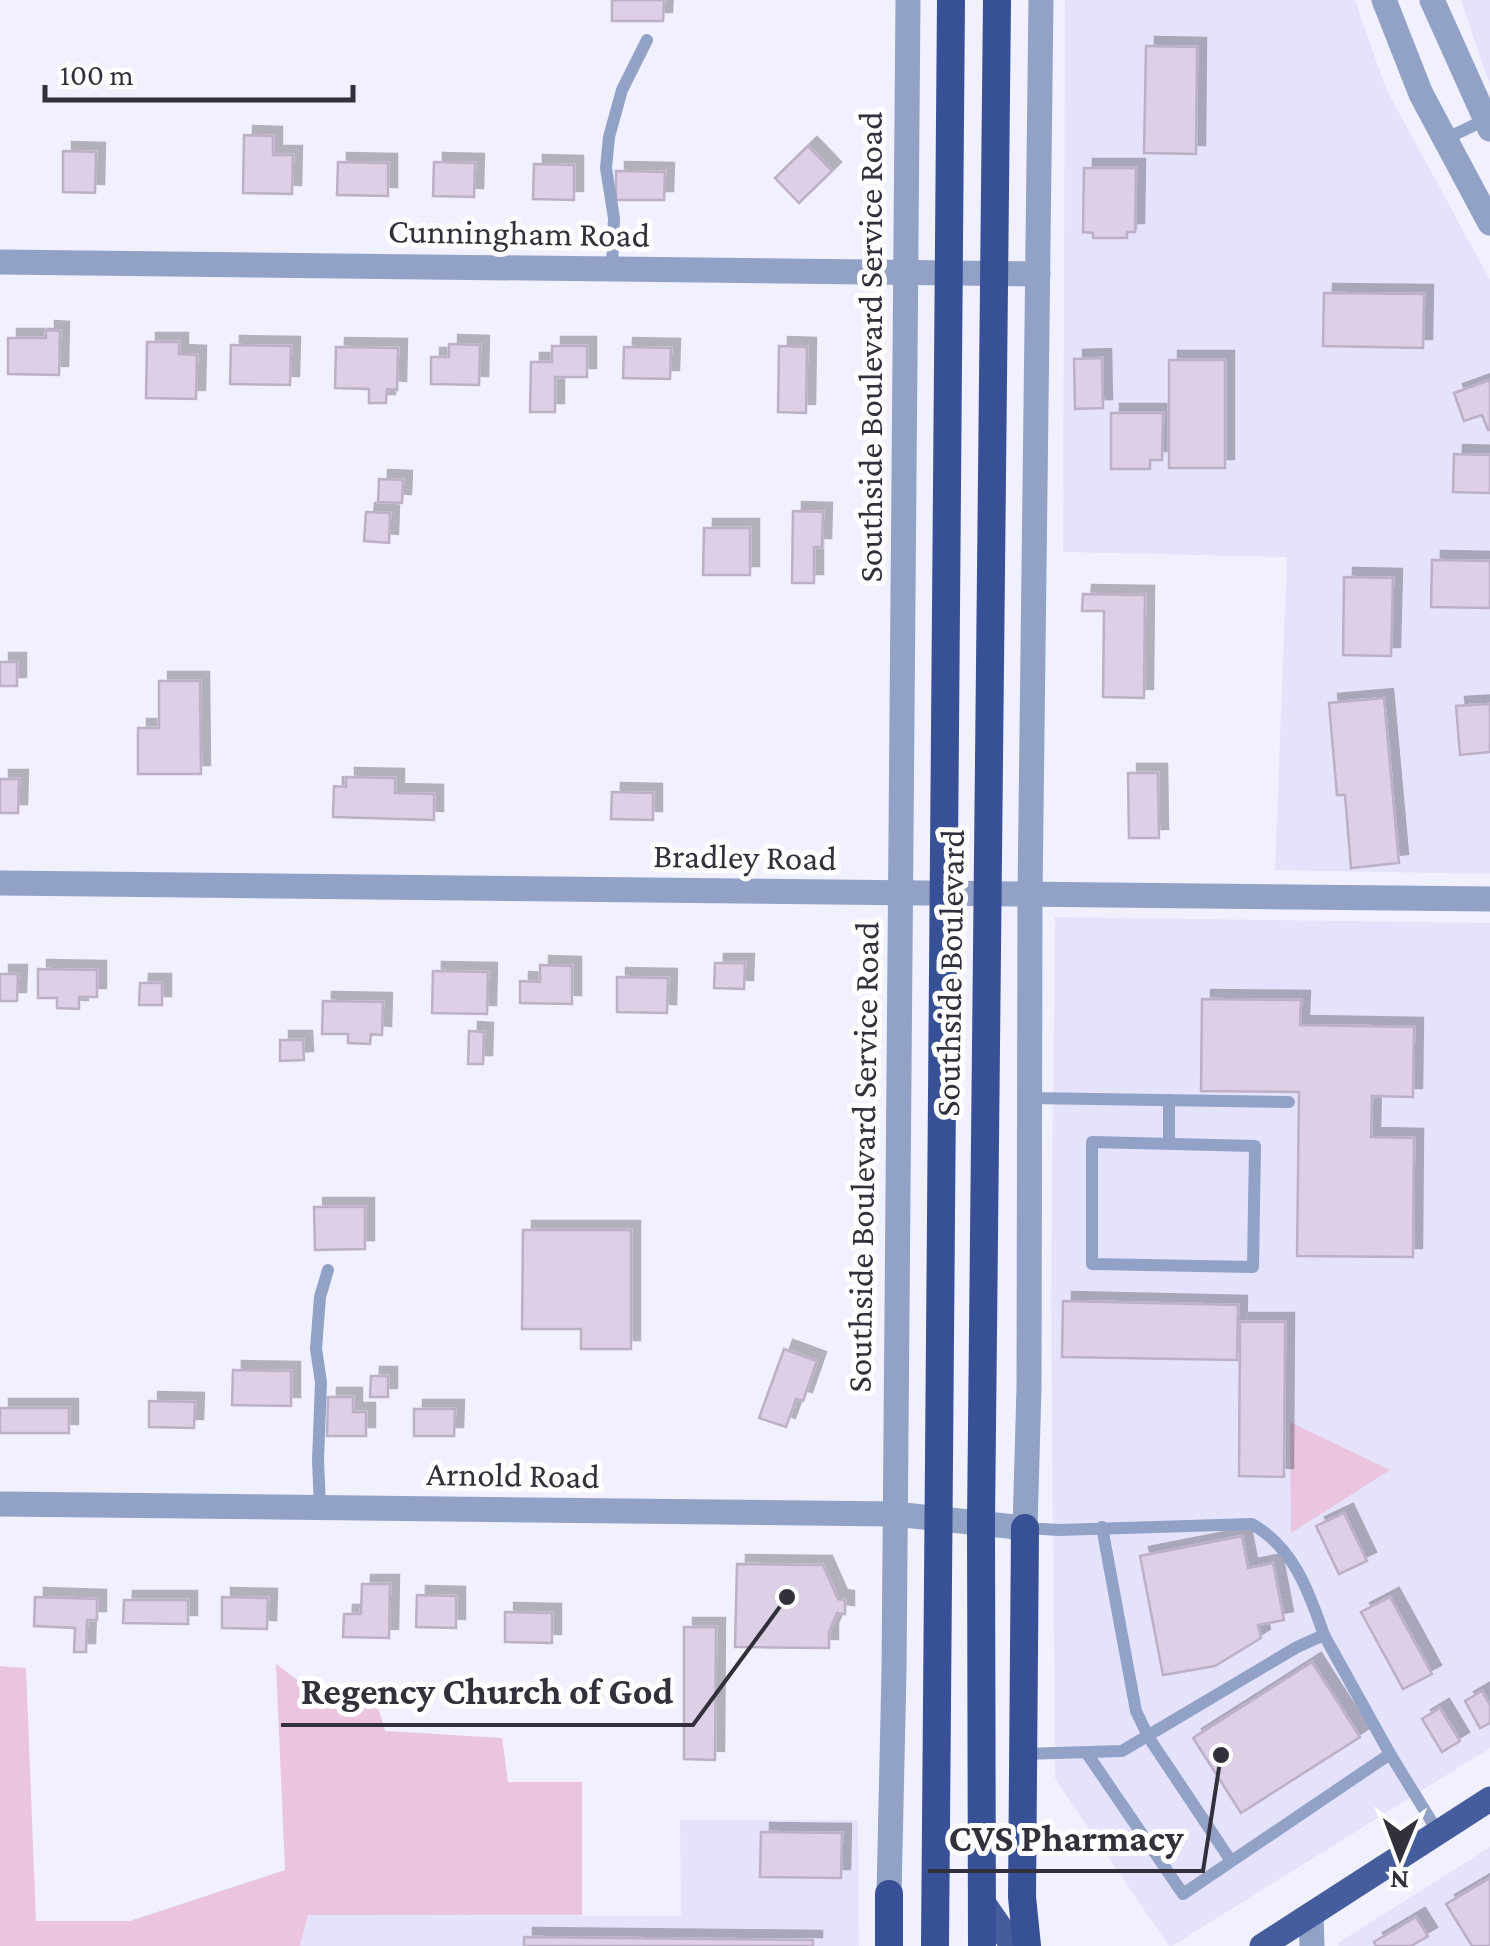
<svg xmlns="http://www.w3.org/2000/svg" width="1490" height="1946" viewBox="0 0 1490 1946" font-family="'Crimson Pro',serif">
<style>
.built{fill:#e5e2fc}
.green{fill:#ebc4e0}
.building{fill:#ddcfe6;stroke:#bdafc5;stroke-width:2.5;filter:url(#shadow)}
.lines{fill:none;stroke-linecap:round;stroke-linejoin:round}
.service{stroke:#92a1c6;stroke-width:12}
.minor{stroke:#92a1c6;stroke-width:25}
.tertiary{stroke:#92a1c6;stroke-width:25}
.primary{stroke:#455d9d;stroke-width:25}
.trunk{stroke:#385095;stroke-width:28}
.labels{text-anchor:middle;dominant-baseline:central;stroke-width:10;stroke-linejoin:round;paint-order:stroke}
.street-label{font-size:35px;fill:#32313b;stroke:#fff}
.leader{fill:none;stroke:#32313b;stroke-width:4}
.callout-dot{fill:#32313b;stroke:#fff;stroke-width:4}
.callout-label{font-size:38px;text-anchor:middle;font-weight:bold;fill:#32313b;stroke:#fff;stroke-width:10;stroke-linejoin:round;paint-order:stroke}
</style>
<defs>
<filter id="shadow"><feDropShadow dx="9" dy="-9" stdDeviation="0" flood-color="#0004"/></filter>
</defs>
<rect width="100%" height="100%" fill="#f1f0ff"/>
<!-- built -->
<g class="built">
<polygon points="1065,0 1355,0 1386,89 1490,280 1490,874 1275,870 1287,557 1063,552"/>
<polygon points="1461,0 1490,0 1490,83 1485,71"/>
<polygon points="1055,917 1490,923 1490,1748 1172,1946 1169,1946 1055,1779 1051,1297"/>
<polygon points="680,1820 858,1820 859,1946 300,1946 308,1915 681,1916"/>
<polygon points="1490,1847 1490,1946 1338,1946 1338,1943"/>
</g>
<!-- green -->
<g class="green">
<polygon points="1290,1422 1390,1470 1291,1533"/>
<polygon points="276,1664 325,1701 377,1704 385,1731 502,1738 508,1782 582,1782 582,1915 308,1915 300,1946 0,1946 0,1666 26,1668 36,1921 130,1921 285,1870"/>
</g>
<!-- building -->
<g class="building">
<polygon points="612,0 664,0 663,21 612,21"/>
<polygon points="1146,46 1197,47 1196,154 1144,153"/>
<polygon points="244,135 273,136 273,155 293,155 292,194 243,193"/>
<polygon points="808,146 832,171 799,203 775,178"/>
<polygon points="63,151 96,152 95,193 63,192"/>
<polygon points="338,162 388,163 388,196 337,195"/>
<polygon points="434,162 475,163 474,197 433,196"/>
<polygon points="534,164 574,165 574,200 533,199"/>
<polygon points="1084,168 1136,168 1135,232 1127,232 1127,238 1093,238 1093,233 1083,232"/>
<polygon points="616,171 665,172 664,200 616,200"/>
<polygon points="1324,293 1424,294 1423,348 1323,346"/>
<polygon points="46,330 60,331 59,375 8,374 8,338 46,338"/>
<polygon points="147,342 179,342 179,354 197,355 196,399 146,398"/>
<polygon points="449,344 480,345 479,385 431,384 431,357 449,357"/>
<polygon points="231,345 291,346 290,385 230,384"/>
<polygon points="552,346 587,346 587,377 555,377 555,412 530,412 531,362 552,362"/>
<polygon points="779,346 807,347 806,413 778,412"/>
<polygon points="336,347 398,348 397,390 387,389 386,403 369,403 369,389 335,388"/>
<polygon points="624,347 671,348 670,379 623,378"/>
<polygon points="1102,358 1103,408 1075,409 1074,359"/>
<rect x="1169" y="360" width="56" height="108"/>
<polygon points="1490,380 1490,430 1488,430 1482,415 1464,421 1454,393"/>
<polygon points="1111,413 1163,413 1162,460 1150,460 1150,469 1111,469"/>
<polygon points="1454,454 1490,455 1490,493 1453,492"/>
<polygon points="379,479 403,480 402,503 378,502"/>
<polygon points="793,511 823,512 822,547 814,547 814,583 792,583"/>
<polygon points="366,512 390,513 389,543 364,541"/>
<polygon points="704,528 750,528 750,575 703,575"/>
<polygon points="1432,560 1490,561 1490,608 1431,607"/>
<polygon points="1344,577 1393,578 1391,656 1343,655"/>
<polygon points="1083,594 1145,595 1144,698 1103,697 1104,611 1082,611"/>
<rect x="0" y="662" width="17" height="24"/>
<polygon points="159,681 200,681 201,774 138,774 138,728 159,728"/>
<polygon points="1384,698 1399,863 1351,868 1345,795 1337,795 1329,703"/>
<polygon points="1490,704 1490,752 1460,755 1456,706"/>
<polygon points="1128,773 1158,773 1159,838 1129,838"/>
<polygon points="346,777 395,778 395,793 434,794 434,820 333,817 334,786 346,787"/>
<polygon points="0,779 19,779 18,813 0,813"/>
<polygon points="612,792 653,793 653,820 611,819"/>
<polygon points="715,963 745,963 744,989 714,988"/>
<polygon points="540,965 572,966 572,1004 520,1003 520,981 540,982"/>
<polygon points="38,969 97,970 97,997 79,997 79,1009 57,1008 57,998 38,998"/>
<polygon points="433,971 488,972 487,1014 432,1013"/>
<polygon points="0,974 18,974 17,1001 0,1001"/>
<polygon points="617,977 668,978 667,1013 617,1012"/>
<polygon points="140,983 162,983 162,1005 139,1005"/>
<polygon points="1202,999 1301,1000 1300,1025 1414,1027 1413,1097 1372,1096 1371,1137 1414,1138 1413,1257 1297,1256 1299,1092 1201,1091"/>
<polygon points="323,1001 383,1002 382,1035 371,1034 370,1044 348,1043 348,1034 322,1034"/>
<polygon points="469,1031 484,1032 483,1064 468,1064"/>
<polygon points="280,1040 303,1040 304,1060 280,1061"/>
<polygon points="314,1207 365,1207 365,1249 315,1250"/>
<polygon points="523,1230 631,1230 631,1349 581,1349 581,1329 522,1329"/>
<polygon points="1063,1301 1238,1305 1237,1360 1062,1357"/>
<polygon points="1240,1322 1285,1322 1284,1477 1239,1476"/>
<polygon points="784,1349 817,1361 803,1401 796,1399 786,1427 759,1418"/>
<polygon points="233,1370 291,1371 291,1406 232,1405"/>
<polygon points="371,1376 388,1376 388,1397 370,1397"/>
<polygon points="328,1397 353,1397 353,1412 366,1412 366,1436 327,1436"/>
<polygon points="149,1401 195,1402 194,1428 149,1427"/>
<rect x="0" y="1408" width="69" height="25"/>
<polygon points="414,1409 455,1409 454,1436 414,1436"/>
<polygon points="1344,1513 1367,1561 1339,1574 1316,1526"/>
<polygon points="1242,1536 1248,1568 1273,1563 1284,1620 1258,1625 1261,1638 1215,1666 1163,1675 1140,1556"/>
<polygon points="737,1564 823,1565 838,1599 845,1600 845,1614 837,1613 829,1632 829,1648 735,1647"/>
<polygon points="362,1584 390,1584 389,1638 343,1637 344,1614 361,1614"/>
<polygon points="417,1595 456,1596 456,1628 416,1627"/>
<polygon points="35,1597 97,1599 97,1620 87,1620 86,1652 74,1652 75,1628 34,1626"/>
<polygon points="222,1597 268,1598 267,1629 222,1628"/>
<polygon points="1390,1597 1432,1674 1403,1689 1361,1612"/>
<polygon points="124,1600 188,1600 188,1624 123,1623"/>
<polygon points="505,1612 552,1613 552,1643 505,1642"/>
<polygon points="684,1627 716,1627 715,1760 684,1759"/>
<polygon points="1312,1662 1360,1737 1241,1813 1193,1738"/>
<polygon points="1482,1691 1490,1705 1490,1723 1480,1728 1465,1701"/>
<polygon points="1440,1708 1460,1741 1442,1752 1422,1719"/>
<polygon points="761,1832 842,1833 841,1878 760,1877"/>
<polygon points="1490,1878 1490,1946 1472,1946 1446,1904"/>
<polygon points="1416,1917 1428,1936 1411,1946 1376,1946 1374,1942"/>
<polygon points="524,1937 813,1940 813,1946 524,1946"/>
</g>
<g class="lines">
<!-- service -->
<g class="service">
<polyline points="1445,139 1485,120"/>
<polyline points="612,269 614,218 606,168 609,137 622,90 647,40"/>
<polyline points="1029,1098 1289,1102"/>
<polygon points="1092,1142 1255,1146 1253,1267 1092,1264"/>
<polyline points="1169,1143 1169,1100"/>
<polyline points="320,1508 318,1460 321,1382 316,1349 320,1297 328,1270"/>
<polyline points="1102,1527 1136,1711 1149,1738 1231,1861"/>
<path d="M1026 1528 1059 1530 1252 1524C1294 1548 1309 1592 1324 1635"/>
<polyline points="1023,1754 1122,1751 1297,1647 1324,1635 1390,1754"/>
<polyline points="1088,1755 1183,1894 1390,1754 1438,1832"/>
</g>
<!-- minor -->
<g class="minor">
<polyline points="0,262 1038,274"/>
<polyline points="0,1504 895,1514 1025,1528 1029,1387 1030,895 1041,0"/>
<polyline points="889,1894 894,1671 908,0"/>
</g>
<!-- tertiary -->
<g class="tertiary">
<polyline points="1384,0 1421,94 1490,223"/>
<polyline points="1432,0 1490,129"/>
<polyline points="0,883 1490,899"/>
<polyline points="1311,1915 1312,1946"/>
</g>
<!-- primary -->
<g class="primary">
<polyline points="982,1901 1013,1946"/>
<polyline points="1262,1946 1490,1799"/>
</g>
<!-- trunk -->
<g class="trunk">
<polyline points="1025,1528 1022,1897 1027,1946"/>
<polyline points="889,1894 889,1946"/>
<polyline points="935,1946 951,0"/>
<polyline points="982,1946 981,1522 997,0"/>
</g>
</g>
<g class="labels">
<!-- street labels -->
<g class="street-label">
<text transform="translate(519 233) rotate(1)">Cunningham Road</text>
<text transform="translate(870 347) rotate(-90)">Southside Boulevard Service Road</text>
<text transform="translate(745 857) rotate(1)">Bradley Road</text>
<text transform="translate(950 973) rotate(-89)">Southside Boulevard</text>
<text transform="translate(863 1157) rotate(-89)">Southside Boulevard Service Road</text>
<text transform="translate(513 1475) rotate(1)">Arnold Road</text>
</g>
</g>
<!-- callouts -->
<path class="leader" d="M787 1597L693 1725H281M1221 1755L1203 1871H928"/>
<g class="callout-dot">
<circle cx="787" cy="1597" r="10"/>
<circle cx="1221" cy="1755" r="10"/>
</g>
<g class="callout-label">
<text x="487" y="1704">Regency Church of God</text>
<text x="1066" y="1851">CVS Pharmacy</text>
</g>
<!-- north arrow -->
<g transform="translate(1400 1856) rotate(181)" stroke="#ffffff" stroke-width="8" paint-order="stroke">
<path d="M0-8L18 38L0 25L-18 38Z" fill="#32313b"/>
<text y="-15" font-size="28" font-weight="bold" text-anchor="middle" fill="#32313b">N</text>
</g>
<!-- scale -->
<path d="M45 85v15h308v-15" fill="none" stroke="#32313b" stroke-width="5"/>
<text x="60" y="85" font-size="30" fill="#32313b" stroke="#ffffff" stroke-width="8" paint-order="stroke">100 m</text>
</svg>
